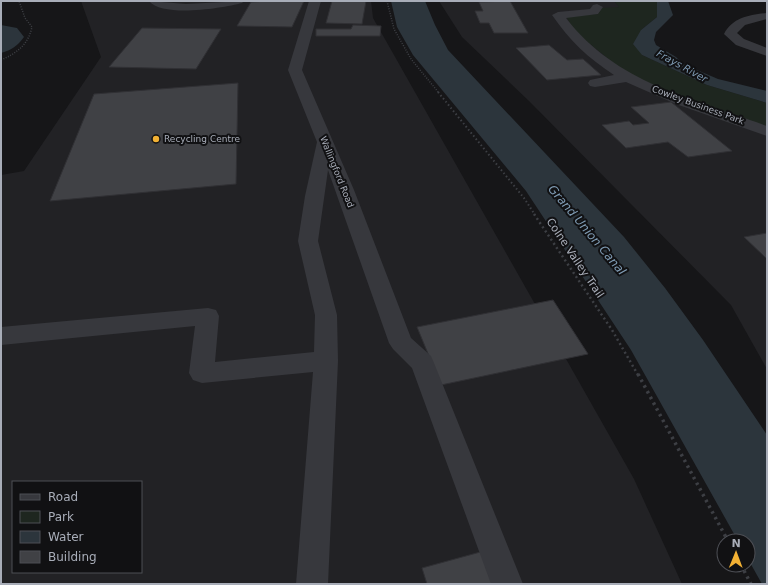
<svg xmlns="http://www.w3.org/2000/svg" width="768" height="585" viewBox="0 0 768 585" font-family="'DejaVu Sans',sans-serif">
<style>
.built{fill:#222225;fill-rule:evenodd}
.green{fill:#1e261f}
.water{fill:#2c353c}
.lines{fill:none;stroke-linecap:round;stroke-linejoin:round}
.river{fill:#2c353c;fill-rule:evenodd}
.building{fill:#404145;stroke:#303034}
.path-far3{stroke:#3d3f44;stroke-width:1.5;stroke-dasharray:1 1.5;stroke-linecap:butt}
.path-far2{stroke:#3d3f44;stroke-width:2;stroke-dasharray:1.5 2.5;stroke-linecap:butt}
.path-far1{stroke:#3d3f44;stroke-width:2.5;stroke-dasharray:2 3;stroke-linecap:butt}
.path{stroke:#3d3f44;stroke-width:3.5;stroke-dasharray:2.5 4;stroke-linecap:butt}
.minor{fill:#37383d;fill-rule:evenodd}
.poi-dot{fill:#f2b134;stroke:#111113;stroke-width:1.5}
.labels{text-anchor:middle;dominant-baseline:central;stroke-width:4;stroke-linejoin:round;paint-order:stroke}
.far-street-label{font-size:9px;fill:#a8adb8;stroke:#111113}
.far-poi-label{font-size:9px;fill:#a8adb8;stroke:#111113;text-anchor:start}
.far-water-label{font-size:10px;font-style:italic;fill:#7f9bb3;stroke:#111113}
.street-label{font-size:11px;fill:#a8adb8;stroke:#111113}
.water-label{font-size:12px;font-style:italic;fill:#7f9bb3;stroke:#111113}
</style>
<rect width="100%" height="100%" fill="#161618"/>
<!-- built -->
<g class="built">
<path d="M81 1H371L373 18 634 479 682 584H1V175L24 171 101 57ZM13 482H141V572H13Z"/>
<polygon points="439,1 614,1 620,7 598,14 567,16 767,127 767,369 731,305 529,101 462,37"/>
</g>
<!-- green -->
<polygon class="green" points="614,1 657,1 657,17 641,30 642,55 707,85 767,103 767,127 663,90 621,69 575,32 566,16 598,14 602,8 619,7"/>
<!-- water -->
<g class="water">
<polygon points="391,1 425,1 435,25 448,50 624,237 665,288 703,340 767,435 767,584 762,584 748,559 748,541 738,541 631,350 526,191 413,55 397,27"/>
<polygon points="657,1 668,1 673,15 656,32 654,40 656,45 676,57 683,64 718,79 767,91 767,103 707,85 642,55 633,44 641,30 657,17"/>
</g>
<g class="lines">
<!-- river -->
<path class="river" d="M1 25 17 28 24 37C17 46 12 50 1 53Z"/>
</g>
<!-- building -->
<g class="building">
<polygon points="268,1 304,1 292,27 237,26 251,2"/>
<polygon points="332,1 366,1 362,24 326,23"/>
<polygon points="510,1 528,33 494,33 489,23 480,23 475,11 483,11 479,2"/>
<polygon points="353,25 381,26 380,36 316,36 316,29 351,29"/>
<polygon points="142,28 221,29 196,69 109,67"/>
<polygon points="549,45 567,60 583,59 601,75 547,80 516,48"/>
<polygon points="238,83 236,184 50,201 94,94"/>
<polygon points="671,102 732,151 688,157 668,142 626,148 602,125 629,121 633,125 649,123 631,107"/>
<polygon points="767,233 767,259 744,237"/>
<polygon points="553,300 588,354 441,385 417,327"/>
<polygon points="484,551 497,584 427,584 422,568"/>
</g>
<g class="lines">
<!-- path-far3 -->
<g class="path-far3">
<polyline points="387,1 394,29 411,59 439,93"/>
<path d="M1 60C17 53 28 45 32 27L25 18 19 1"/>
</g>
<!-- path-far2 -->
<polyline class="path-far2" points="438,92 524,198 535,215"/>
<!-- path-far1 -->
<polyline class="path-far1" points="534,214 612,330 638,375"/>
<!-- path -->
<g class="path">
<polyline points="638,374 728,541"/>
<polyline points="741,565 751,584"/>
</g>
<!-- minor -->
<g class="minor">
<path d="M149 1 186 4 244 1 242 3C223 8 163 18 149 1Z"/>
<polygon points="309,1 321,1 302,70 354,190 411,338 431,356 434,363 523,584 491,584 412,368 393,349 389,343 328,170 318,241 337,315 338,361 328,584 296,584 313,372 202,383 193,380 189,373 195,326 1,345 1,327 208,308 216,310 219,316 215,362 314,352 315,315 298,241 305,196 317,142 288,70"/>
<path d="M597 4 603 7 598 14 566 18C617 84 692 98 767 126V136L676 104 626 82 595 87 590 86 588 83 590 80 614 75C588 58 570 41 552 15L558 12 590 9 593 5Z"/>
<path d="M767 13V19L745 25 737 33 744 39 767 48V56L736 45 724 34C733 17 750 15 767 13Z"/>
</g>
</g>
<!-- markers -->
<circle class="poi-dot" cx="156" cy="139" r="4"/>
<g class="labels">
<!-- far-street labels -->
<g class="far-street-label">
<text transform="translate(698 105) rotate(20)">Cowley Business Park</text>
<text transform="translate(337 172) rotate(68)">Wallingford Road</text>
</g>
<!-- far-poi labels -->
<g class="far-poi-label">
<text x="164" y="139">Recycling Centre</text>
</g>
<!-- far-water labels -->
<g class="far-water-label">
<text transform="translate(682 66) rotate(29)">Frays River</text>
</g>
<!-- street labels -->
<g class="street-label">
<text transform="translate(575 258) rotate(56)">Colne Valley Trail</text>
</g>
<!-- water labels -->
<g class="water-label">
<text transform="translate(587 230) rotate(50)">Grand Union Canal</text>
</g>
</g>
<!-- border -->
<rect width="768" height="585" fill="none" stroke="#a8adb8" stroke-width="4"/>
<!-- legend -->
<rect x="12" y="481" width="130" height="92" fill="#111113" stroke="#4d4f55"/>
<rect x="20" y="494" width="20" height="6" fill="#37383d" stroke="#4d4f55"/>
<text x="48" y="501" font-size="12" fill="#a8adb8">Road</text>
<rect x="20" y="511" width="20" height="12" fill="#1e261f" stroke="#4d4f55"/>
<text x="48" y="521" font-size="12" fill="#a8adb8">Park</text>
<rect x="20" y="531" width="20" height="12" fill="#2c353c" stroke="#4d4f55"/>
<text x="48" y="541" font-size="12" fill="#a8adb8">Water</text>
<rect x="20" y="551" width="20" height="12" fill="#404145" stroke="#4d4f55"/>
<text x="48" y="561" font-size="12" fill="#a8adb8">Building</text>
<!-- north arrow -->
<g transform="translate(736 553) rotate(1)"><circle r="19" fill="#111113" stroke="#4d4f55"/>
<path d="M0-3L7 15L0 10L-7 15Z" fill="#f2b134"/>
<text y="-6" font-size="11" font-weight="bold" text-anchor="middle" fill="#a8adb8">N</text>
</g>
</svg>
